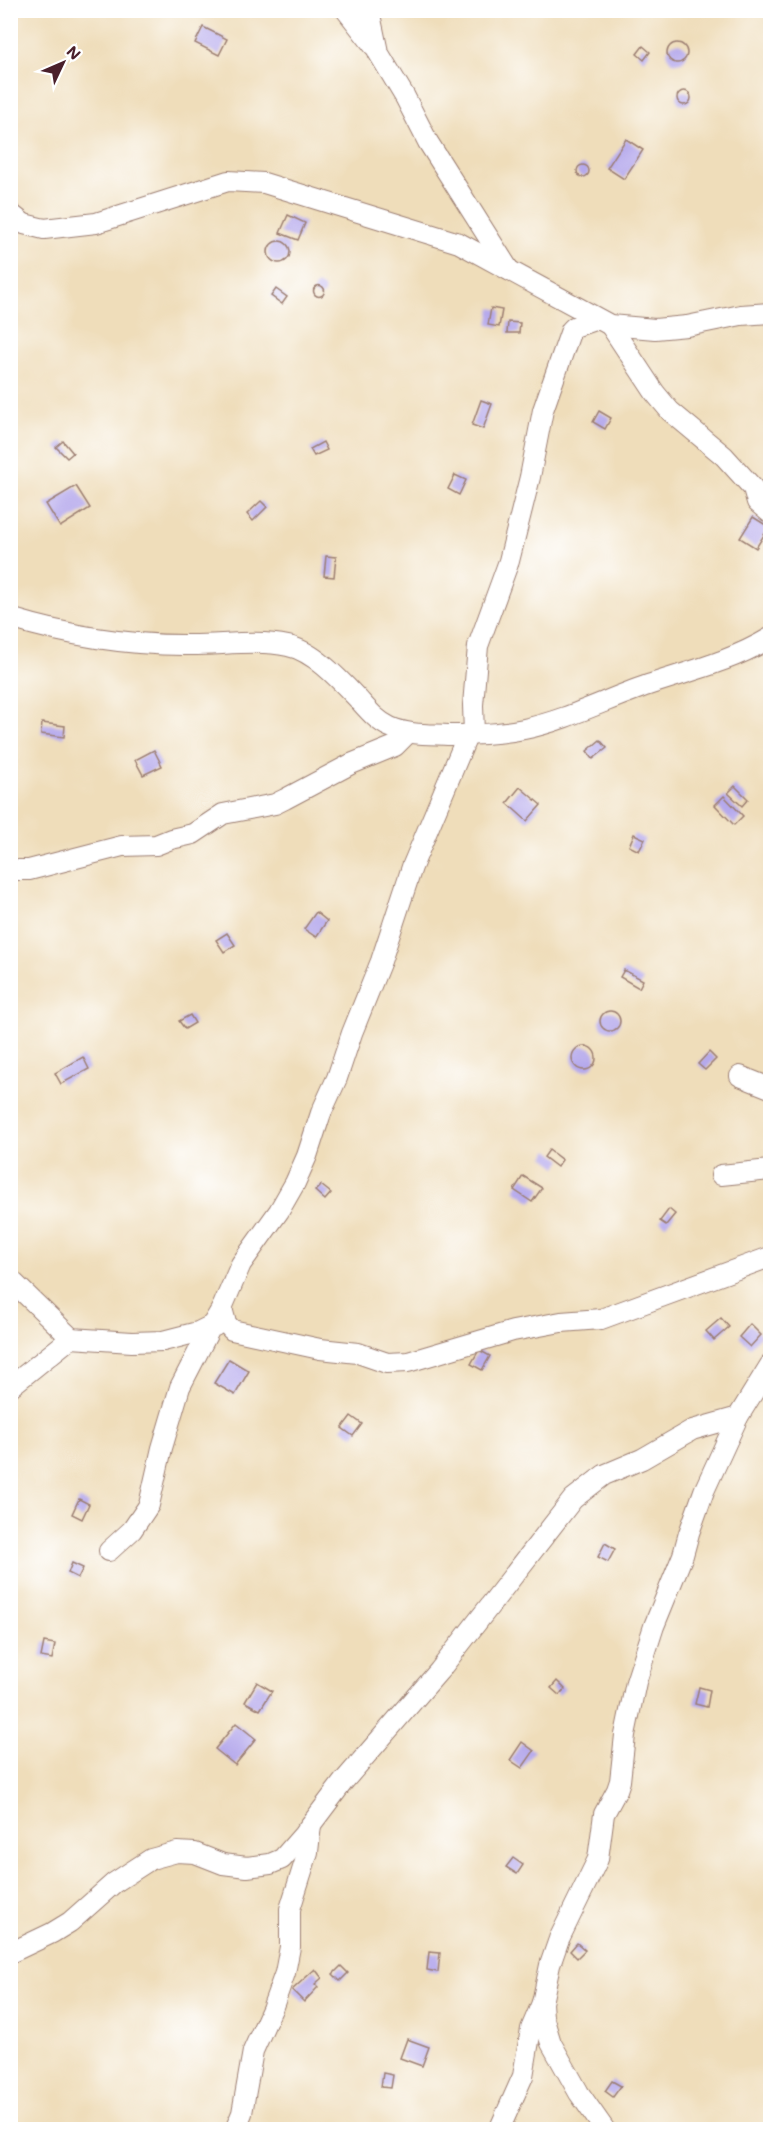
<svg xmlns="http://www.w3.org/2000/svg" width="781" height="2140" viewBox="0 0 781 2140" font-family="Mali,sans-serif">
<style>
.building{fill:#b5a9ec}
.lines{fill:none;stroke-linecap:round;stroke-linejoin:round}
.street-casing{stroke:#9c7e72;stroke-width:22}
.street{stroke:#fff;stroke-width:20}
</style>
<rect width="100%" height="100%" fill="#fff"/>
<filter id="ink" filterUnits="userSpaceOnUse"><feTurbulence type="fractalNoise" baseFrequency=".0167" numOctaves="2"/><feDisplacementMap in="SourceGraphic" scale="12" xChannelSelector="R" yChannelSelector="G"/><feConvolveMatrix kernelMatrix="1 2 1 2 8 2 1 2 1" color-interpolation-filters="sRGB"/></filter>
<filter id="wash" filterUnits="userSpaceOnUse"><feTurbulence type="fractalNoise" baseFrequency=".008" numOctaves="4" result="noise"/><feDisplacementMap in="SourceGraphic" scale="24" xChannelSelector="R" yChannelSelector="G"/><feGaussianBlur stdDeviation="1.35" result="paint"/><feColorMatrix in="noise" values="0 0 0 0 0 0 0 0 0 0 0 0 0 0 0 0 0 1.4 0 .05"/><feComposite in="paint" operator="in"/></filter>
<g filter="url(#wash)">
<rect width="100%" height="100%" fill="#efddba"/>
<g id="blocks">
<!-- building -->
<g class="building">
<polygon points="203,27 227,39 219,55 195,43"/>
<circle cx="677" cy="53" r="10"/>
<polygon points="643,46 650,52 644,60 637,54"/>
<circle cx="684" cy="98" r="7"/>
<polygon points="626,139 643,150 624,179 607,168"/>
<circle cx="583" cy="171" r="6"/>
<polygon points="288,215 305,223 298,240 280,233"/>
<circle cx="279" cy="252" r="11"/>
<circle cx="319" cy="291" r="5.5"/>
<polygon points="276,289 287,297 282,304 271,296"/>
<polygon points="491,308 502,310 499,327 488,325"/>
<polygon points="508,322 520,323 519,333 507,333"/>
<polygon points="481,400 492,404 483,429 472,425"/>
<polygon points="599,411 611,418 605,429 593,422"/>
<polygon points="63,441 73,453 67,458 56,447"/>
<polygon points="323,442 327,450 314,456 310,449"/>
<polygon points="455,475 466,480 459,495 448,489"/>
<polygon points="76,486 90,508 60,527 46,504"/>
<polygon points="261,501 267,507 253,521 247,514"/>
<polygon points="753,517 769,527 756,548 740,538"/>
<polygon points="326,556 336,557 334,577 324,576"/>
<polygon points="42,723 65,726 64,737 41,734"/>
<polygon points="600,740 607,748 593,759 587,751"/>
<polygon points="154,750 162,766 143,775 135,760"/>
<polygon points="735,786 748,799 742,806 728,793"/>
<polygon points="520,787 541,805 527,821 507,803"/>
<polygon points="724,796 743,816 734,825 715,805"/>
<polygon points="634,834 645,839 639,851 629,846"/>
<polygon points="316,912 327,921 316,937 304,929"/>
<polygon points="227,933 235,945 224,952 216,940"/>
<polygon points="624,970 643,980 639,988 620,977"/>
<circle cx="610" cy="1021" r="10"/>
<polygon points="190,1015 195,1023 185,1029 179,1021"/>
<circle cx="584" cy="1058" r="12"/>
<polygon points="709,1052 716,1059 705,1070 698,1064"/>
<polygon points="83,1057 89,1069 61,1084 55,1073"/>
<polygon points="549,1150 562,1160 557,1167 544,1157"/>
<polygon points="523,1176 542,1188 532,1202 514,1190"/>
<polygon points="321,1185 331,1193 325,1200 315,1191"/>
<polygon points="669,1209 675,1214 666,1225 660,1221"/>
<polygon points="721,1318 729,1327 714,1340 706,1331"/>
<polygon points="750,1324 761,1335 750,1347 739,1337"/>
<polygon points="479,1350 490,1356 482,1370 471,1364"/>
<polygon points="229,1359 249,1371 235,1395 214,1383"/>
<polygon points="351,1416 362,1424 353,1436 342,1428"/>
<polygon points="79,1499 89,1504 82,1519 72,1514"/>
<polygon points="605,1543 615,1549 608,1562 598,1557"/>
<polygon points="72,1563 83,1568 78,1578 68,1573"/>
<polygon points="44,1642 55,1644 52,1659 41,1657"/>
<polygon points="557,1681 565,1689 559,1695 551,1688"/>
<polygon points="257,1682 272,1691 260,1710 245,1702"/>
<polygon points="699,1687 710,1690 707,1707 695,1704"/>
<polygon points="236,1723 256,1739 235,1765 215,1749"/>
<polygon points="522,1742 534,1751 522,1768 510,1760"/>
<polygon points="513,1858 523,1865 517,1874 506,1867"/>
<polygon points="577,1943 585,1950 577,1958 570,1951"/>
<polygon points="429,1952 440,1953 438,1972 427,1970"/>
<polygon points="341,1966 348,1973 340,1981 333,1974"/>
<polygon points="315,1969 322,1978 315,1984 318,1987 304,2002 292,1990"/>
<polygon points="407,2039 429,2047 422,2066 400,2058"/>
<polygon points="383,2073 393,2075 391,2088 381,2087"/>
<polygon points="612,2081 621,2086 613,2097 605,2091"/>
</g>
</g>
</g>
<g filter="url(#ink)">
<use href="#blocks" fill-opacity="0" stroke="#9c7e72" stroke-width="1.5"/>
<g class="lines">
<!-- street casing -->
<g class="street-casing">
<g id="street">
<polyline points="346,10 374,46"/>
<polyline points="369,10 378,52 405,97 428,142 509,270"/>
<polyline points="10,213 24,224 44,229 96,223 228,181 264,183 459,243 610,325 655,329 687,326 741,315 770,313"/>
<polyline points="610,325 655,393 670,411 724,456 753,488 757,502 770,513"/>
<path d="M10 618C69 636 123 645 184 645 219 646 254 639 288 646 314 651 341 681 359 700 368 710 377 721 390 727 408 735 428 734 448 735 472 735 500 734 524 729 567 720 607 699 648 685 690 671 732 661 770 638"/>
<polyline points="474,734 473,705 478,646 509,561 530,477 543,410 571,330 574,327 597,319"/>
<polyline points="10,870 29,870 122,846 156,845 171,839 193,834 223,814 275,804 285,799 351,764 395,746 408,733"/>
<polyline points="740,1076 770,1088"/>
<polyline points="721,1175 770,1170"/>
<polyline points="10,1279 71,1338 132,1342 163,1341 198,1332 212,1325 222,1308 241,1264 279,1211 295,1183 307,1156 321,1113 337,1078 352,1033 381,961 412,867 468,734"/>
<polyline points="222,1308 226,1323 232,1330 320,1349 358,1353 387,1363 408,1362 513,1331 561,1322 601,1319 770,1257"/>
<polyline points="10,1387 71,1338"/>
<polyline points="109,1551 132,1530 149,1505 162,1448 180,1387 212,1325 215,1326"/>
<polyline points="10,1953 52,1933 70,1922 114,1883 151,1859 177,1852 195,1853 223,1864 247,1867 270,1864 282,1859 303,1835 343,1782 439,1671 573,1499 604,1475 642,1459 692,1430 738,1417 770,1365"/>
<polyline points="235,2130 242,2113 253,2051 272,2009 285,1973 290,1947 290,1909 308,1852 311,1825"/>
<polyline points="499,2130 523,2076 531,2029 542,2003"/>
<polyline points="605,2130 579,2093 551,2043 543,2017 542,2003 550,1965 559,1939 598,1859 604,1814 617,1790 620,1781 625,1735 636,1682 654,1626 683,1555 689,1533 704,1491 738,1417"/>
</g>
</g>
<!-- street -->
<use href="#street" class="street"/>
</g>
</g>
<!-- margin -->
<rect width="781" height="2140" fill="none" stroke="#fff" stroke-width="36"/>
<!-- north arrow -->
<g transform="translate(63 63) rotate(46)" stroke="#ffffff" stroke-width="4.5" paint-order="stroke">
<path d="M0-4.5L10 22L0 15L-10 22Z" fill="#4a1f2b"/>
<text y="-9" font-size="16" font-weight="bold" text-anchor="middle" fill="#4a1f2b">N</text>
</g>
</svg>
